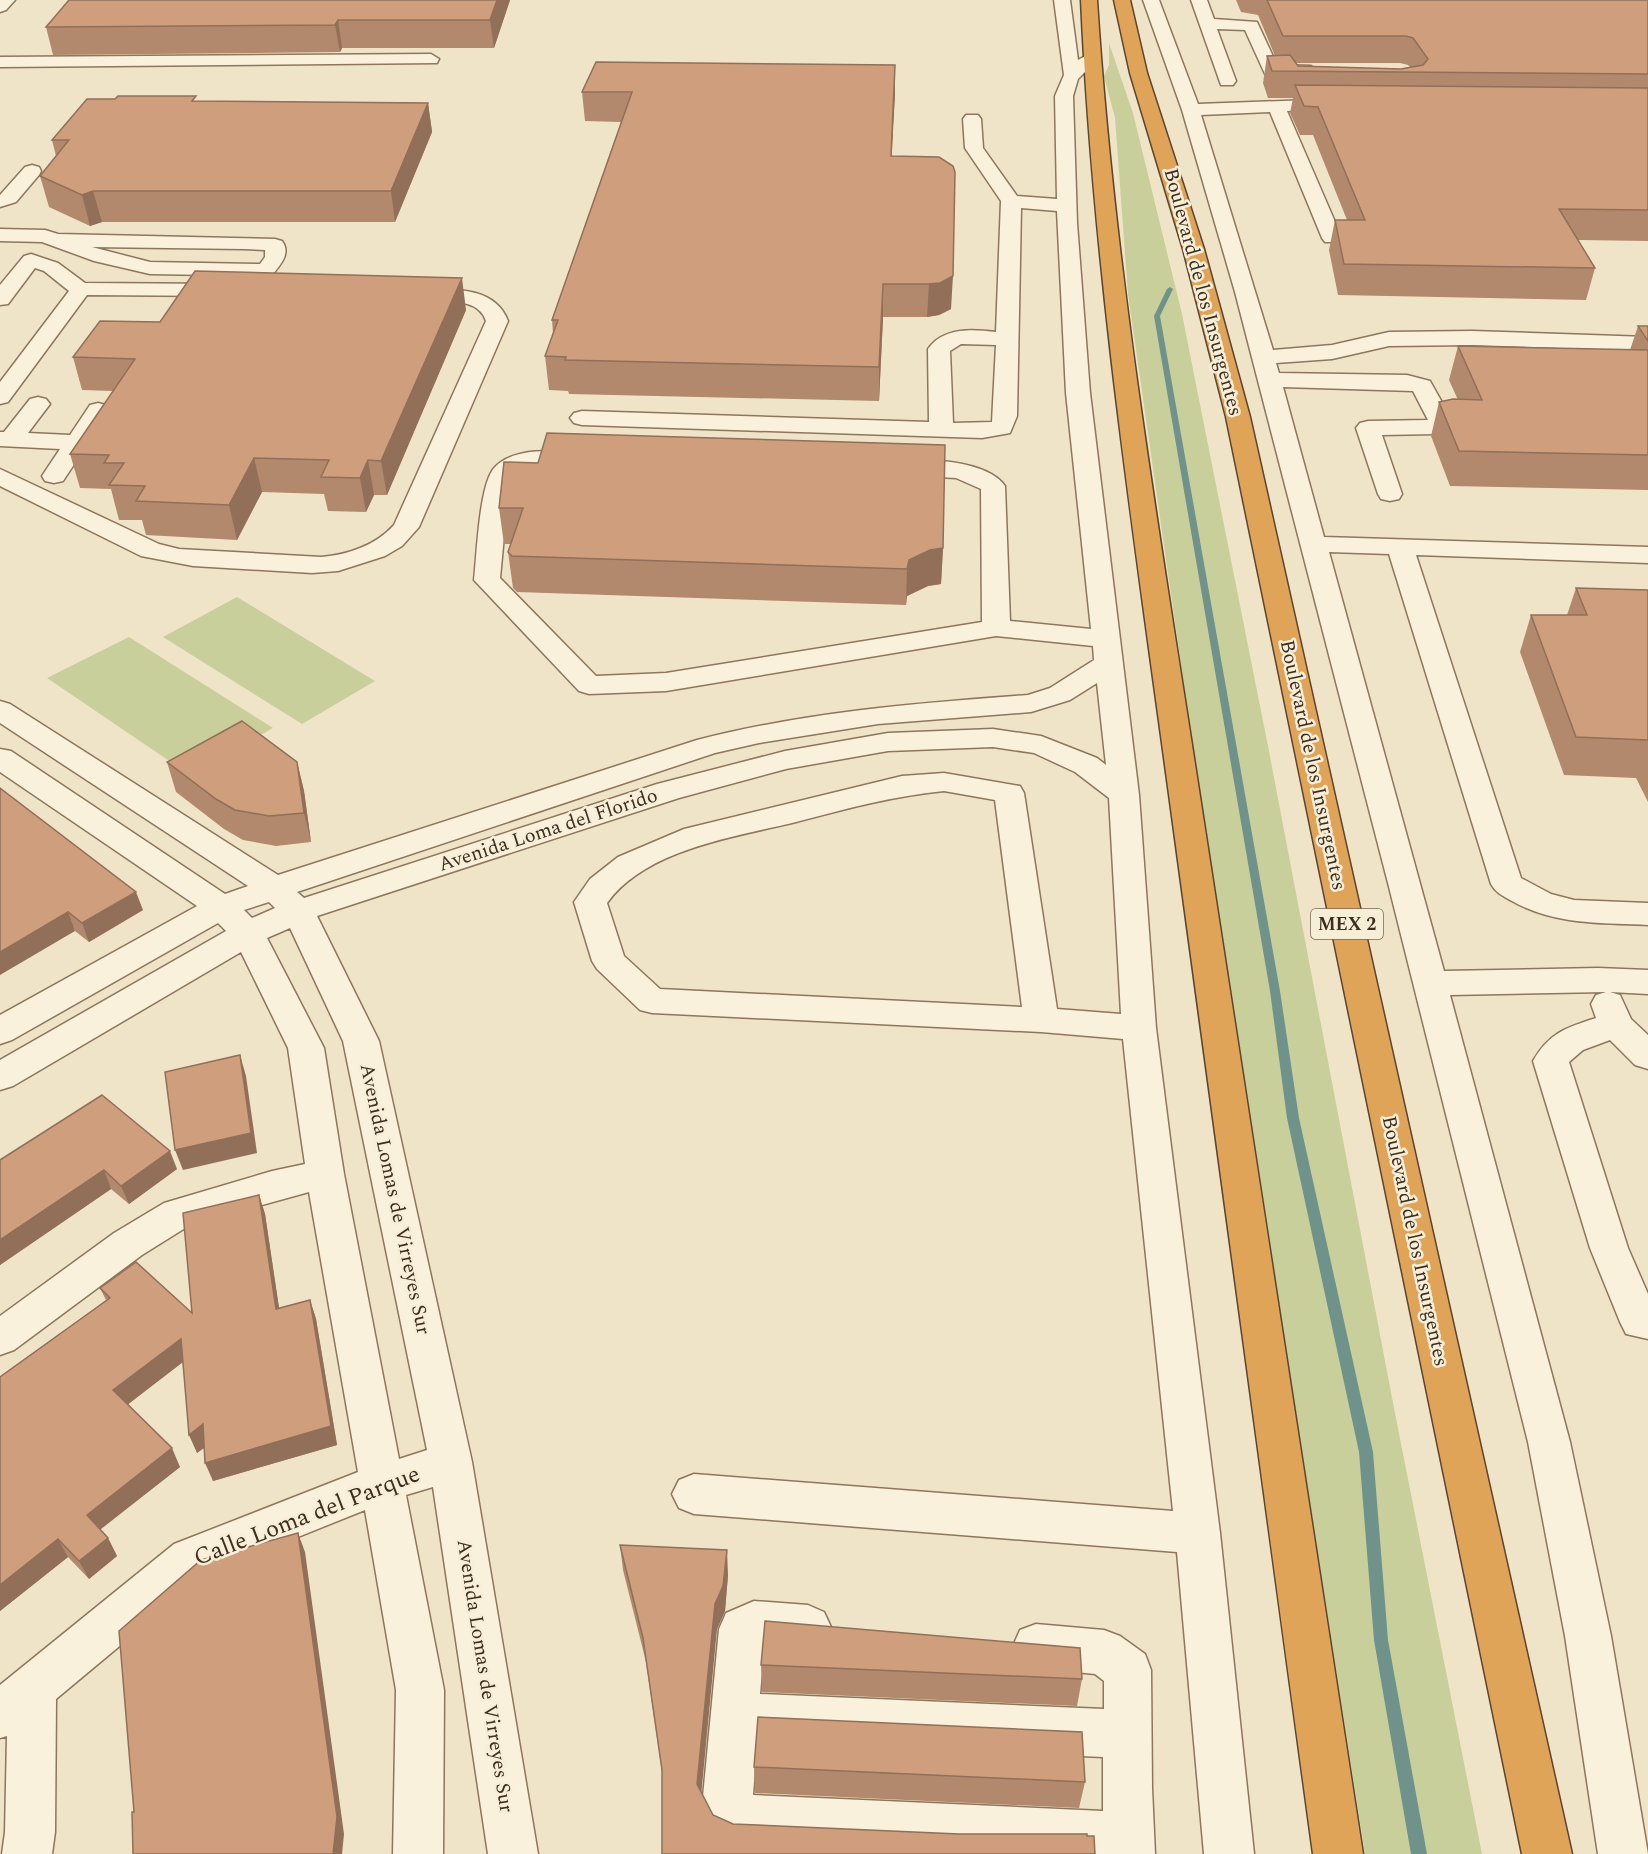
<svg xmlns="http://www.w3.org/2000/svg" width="1648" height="1854" viewBox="0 0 1648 1854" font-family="Spectral,serif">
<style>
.green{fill:#c9cf9b}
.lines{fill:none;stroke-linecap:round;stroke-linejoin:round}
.stream{fill:#6f938a;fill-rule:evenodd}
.minor-casing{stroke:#8d765c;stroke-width:3}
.highway-casing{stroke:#5b4430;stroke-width:3}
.minor{fill:#faf1dc;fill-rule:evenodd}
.highway{fill:#e0a458;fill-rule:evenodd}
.wall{fill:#b2896c;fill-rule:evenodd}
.shaded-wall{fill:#916f58}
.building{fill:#cf9f7d;stroke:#916f58;stroke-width:1.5}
.labels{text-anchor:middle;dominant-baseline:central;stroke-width:5;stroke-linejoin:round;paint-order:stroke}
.shield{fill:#f7eed8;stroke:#756857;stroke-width:1.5}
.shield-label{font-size:18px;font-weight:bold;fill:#3d2e20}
.street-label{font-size:20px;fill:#3d2e20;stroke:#f7eed8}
.near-street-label{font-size:24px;fill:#3d2e20;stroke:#f7eed8}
</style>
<rect width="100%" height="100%" fill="#f0e4c8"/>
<!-- green -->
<g class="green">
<polygon points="1109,43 1133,113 1182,314 1268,746 1394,1408 1482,1854 1365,1854 1203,818 1128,294 1115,118 1104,76 1109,65"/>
<polygon points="237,597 375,681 302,724 163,637"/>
<polygon points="129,637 273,728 190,775 47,678"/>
</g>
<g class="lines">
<!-- stream -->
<polygon class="stream" points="1170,287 1173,289 1160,316 1280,991 1299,1118 1373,1452 1388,1640 1427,1854 1411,1854 1374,1640 1359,1452 1287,1118 1270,991 1154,316 1167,289"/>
<!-- minor casing -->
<g class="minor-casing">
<g id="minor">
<polygon points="0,0 15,0 6,10 0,12"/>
<path d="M1054 0H1070L1078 60 1091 53 1099 58 1078 79 1073 96 1077 223 1090 393 1139 795 1156 1028 1220 1533 1254 1854H1204L1177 1552 694 1514 679 1508 672 1494 679 1480 694 1474 1173 1511 1123 1039 1041 1032 652 1013 640 1010 597 969 592 961 574 902 590 879 618 857 684 829 902 776 944 773 1020 786 1024 793 1057 1009 1121 1014 1109 798 1075 772 1034 753 993 747 888 751 786 769 679 798 317 916 379 1041 472 1462 538 1854H488L433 1487 406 1495 444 1690 443 1854H393L396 1690 365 1510 206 1574 56 1699 55 1832 52 1854H2L5 1832 7 1736 0 1738V1685L174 1544 358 1472 309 1192 190 1225 142 1255 14 1350 0 1355V1316L114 1233 164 1203 272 1171 305 1164 288 1048 241 952 13 1086 0 1090V1060L226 931 218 923 12 1040 0 1044V1015L197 906 0 772V749L11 751 225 894 248 886 0 723V701L10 704 278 875 697 740C806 712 917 703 1028 695L1050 688 1094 660 1093 646 996 636 666 691 589 694 579 691 474 580C477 555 479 483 495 467 510 452 533 451 552 451 566 452 580 451 594 455L597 460 594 465C567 472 539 458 515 475L508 494 500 578 596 676 666 673 982 622 981 489 956 478 900 475 891 473 888 468 891 463C919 456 988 460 1005 486L1010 621 1091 629 1066 393 1057 211 1021 208 1017 416 1010 433 982 438 582 425 574 423 570 418 574 413 582 411 929 422 928 349C943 327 973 329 996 332L1001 201 965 148 963 119 966 115H978L981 119 983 148 1017 196 1057 199 1055 96 1064 75ZM961 344 996 345 992 422 953 423 950 351ZM1097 683 1106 765 1097 758 1041 736 993 729 888 733 785 751 657 784 304 898 297 892 715 753 759 743 878 724 1031 712 1070 700ZM944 791 995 800 1022 1007 660 989 624 956 607 903C646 849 735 837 796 822 845 809 893 796 944 791ZM269 902 275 908 252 918 244 910ZM290 928 343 1041 427 1450 399 1459 344 1174 324 1048 267 938Z"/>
<path d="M1143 0H1159L1198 104 1336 99 1342 100 1345 104 1342 108 1336 109 1287 111 1342 238 1339 242H1325L1322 238 1270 112 1201 115 1273 350 1332 345 1389 332 1472 331 1648 337V351L1472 345 1389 346 1332 359 1276 363 1279 373 1407 375 1430 381 1453 422 1444 432 1436 434 1382 435 1402 494 1399 499 1390 501 1381 499 1378 494 1356 428 1360 423 1368 421 1428 420 1413 391 1283 387 1324 537 1648 547V563L1416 555 1521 878 1551 894 1574 900 1648 903V925C1601 923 1554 925 1512 901 1503 896 1496 893 1491 884L1389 554 1329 552 1444 971 1598 968 1648 970V994L1610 992 1620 995 1631 1019 1648 1035V1069L1635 1065 1610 1040 1583 1050 1569 1062 1628 1248 1648 1294V1339L1626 1334 1620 1322 1590 1248 1533 1061C1550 1032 1566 1028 1596 1018L1591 1004 1596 995 1606 992 1450 995 1570 1442 1611 1636 1648 1854H1598L1565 1636 1528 1442 1388 883 1235 292 1182 110Z"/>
<polygon points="1191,0 1207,0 1214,19 1257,22 1277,65 1311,66 1314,70 1311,74 1305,75 1265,74 1245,30 1217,29 1236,81 1233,85 1221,85"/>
<polygon points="431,54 439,59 437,63 0,67 0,57"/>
<polygon points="32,165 39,167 41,171 39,175 16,202 0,207 0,195 25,167"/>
<path d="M0 229 45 230 58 234 275 239 282 241C291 253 281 264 273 274L266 276 150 274 94 261 42 242 0 241ZM92 247 244 249 265 250V257L260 264 150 262Z"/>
<polygon points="31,254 58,263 85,283 228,284 235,286 239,290 235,294 228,296 87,295 8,402 0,404 0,382 69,291 44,271 35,268 8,304 0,305 0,285 24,256"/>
<path d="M421 289C452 289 495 286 508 321L419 527 402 546 385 556 338 571 312 573 193 566 141 556 0 486V469L159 544 179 549 321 557C348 555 376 545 394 525L486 321C477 293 436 305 413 300L410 295 413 290Z"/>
<polygon points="38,397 46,399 50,404 28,433 70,435 90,405 98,403 106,405 110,410 63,481 54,483 45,481 42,476 60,449 0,446 0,432 4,432 30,399"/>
<path d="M754 1601 808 1605 824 1612 831 1627 824 1642 808 1649 764 1646 760 1694 1104 1709V1681L1095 1674 1036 1668 1020 1662 1013 1646 1020 1630 1036 1624 1104 1630 1120 1636 1145 1654 1151 1670 1152 1788 1155 1854H956L735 1844 717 1837 702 1807 719 1629 726 1613ZM757 1741 1103 1757V1811L753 1795Z"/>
</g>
</g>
<!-- highway casing -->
<g class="highway-casing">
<g id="highway">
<path d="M1081 0H1097C1114 269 1160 536 1201 803 1255 1153 1309 1504 1363 1854H1313C1265 1503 1218 1153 1170 802 1134 536 1093 269 1081 0Z"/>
<polygon points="1114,0 1130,0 1147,73 1204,249 1250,417 1572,1854 1522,1854 1226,417 1183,249 1130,73"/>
</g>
</g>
<!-- minor -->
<use href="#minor" class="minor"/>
<!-- highway -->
<use href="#highway" class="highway"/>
</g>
<!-- wall -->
<g class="wall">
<polygon points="510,0 494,48 342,48 340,52 53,55 46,27"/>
<path d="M1236 0H1648V241L1578 240 1595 268 1586 300 1338 295 1329 250 1335 220H1347L1313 135H1300L1290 113 1293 98H1268L1263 83 1267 56H1275L1258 15 1241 12ZM1296 63H1400L1408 65 1410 67 1401 69 1298 66Z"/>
<polygon points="582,92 895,94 891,156 951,309 939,315 927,317 883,317 879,401 569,394 568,391 549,390 545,356 553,334 552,320 621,122 585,121"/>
<polygon points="197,101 428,103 432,132 395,222 102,222 90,226 49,207 40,176 56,156 52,140"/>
<polygon points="466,310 387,495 374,495 366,512 328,511 324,494 262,492 237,540 146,535 142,520 119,520 111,489 80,488 70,454 113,391 82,390 73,357 160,322"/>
<polygon points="1638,326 1648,326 1648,490 1450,486 1431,436 1439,402 1458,400 1449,380 1458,346 1630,350"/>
<polygon points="504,462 943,548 941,584 928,586 907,596 906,605 517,592 513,588 508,552 511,544 504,544 499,508"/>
<polygon points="1576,588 1648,590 1648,802 1636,778 1564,775 1520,652 1531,615 1567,615"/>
<polygon points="167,762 297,762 304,791 311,842 276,846 243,840 224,829 176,792"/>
<polygon points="0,788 143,910 89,942 75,931"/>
<polygon points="0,1160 177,1169 129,1204 111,1189 0,1265"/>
<polygon points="259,1195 265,1214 279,1308 310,1300 316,1319 337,1445 213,1481 204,1447 197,1453 183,1362 128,1404 180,1467 100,1529 108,1538 117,1556 89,1579 68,1557 0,1611 0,1377 106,1300 100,1288 192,1313"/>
<polygon points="620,1545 728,1575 725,1611 717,1629 662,1854 662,1772 646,1662 623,1570"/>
<polygon points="761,1665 1082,1679 1077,1706 762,1692"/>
<polygon points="754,1767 1085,1782 1079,1808 755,1793"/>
</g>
<!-- shaded-wall -->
<g class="shaded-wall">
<polygon points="497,0 510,0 494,48 490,20"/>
<polygon points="338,20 342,48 340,52 335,25"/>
<polygon points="895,65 895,94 890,187 891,156"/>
<polygon points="428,103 432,132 395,222 391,191"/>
<polygon points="93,191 102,222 90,226 82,195"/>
<polygon points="953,276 951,309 939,315 927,317 929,284"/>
<polygon points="462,278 466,310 387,495 381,461"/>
<polygon points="883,284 883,317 879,401 879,367"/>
<polygon points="254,458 262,492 237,540 229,505"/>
<polygon points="368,460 374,495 366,512 360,478"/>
<polygon points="943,548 941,584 928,586 907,596 906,605 907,569 909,560 930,550"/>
<polygon points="297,762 304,791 311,842 304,813"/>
<polygon points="136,892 143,910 89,942 82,923"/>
<polygon points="68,912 75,931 0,975 0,952"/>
<polygon points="240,1055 246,1076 257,1153 183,1170 175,1150"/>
<polygon points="170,1151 177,1169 129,1204 121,1186"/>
<polygon points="104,1170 111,1189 0,1265 0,1240"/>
<polygon points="259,1195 265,1214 282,1328 276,1309"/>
<polygon points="310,1300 316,1319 337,1445 213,1481 205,1463"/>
<polygon points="181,1339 188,1358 122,1409 113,1390"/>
<polygon points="203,1424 211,1443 197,1453 189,1435"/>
<polygon points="172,1448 180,1467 96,1533 87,1515"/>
<polygon points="298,1533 305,1552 344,1834 342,1854 333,1854"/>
<polygon points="108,1538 117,1556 89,1579 79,1561"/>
<polygon points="58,1539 68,1557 0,1611 0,1585"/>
<polygon points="727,1550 728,1575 725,1611 717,1629 700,1807 697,1784 715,1604"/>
</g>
<!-- building -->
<g class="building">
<polygon points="69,0 497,0 490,20 338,20 335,25 46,27"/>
<polygon points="1267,0 1648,0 1648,74 1272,71 1267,56 1290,55 1298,66 1401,69 1423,65 1428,59 1413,38 1406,36 1283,36"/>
<polygon points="596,62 895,65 891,156 939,157 953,166 955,172 953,276 940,283 929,284 883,284 879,367 565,360 566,357 545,356 558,320 552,320 632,92 582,92"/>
<polygon points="1295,85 1648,88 1648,210 1559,209 1595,268 1344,264 1335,220 1365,220 1318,107 1304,106"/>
<polygon points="118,96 196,96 192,101 428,103 391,191 93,191 82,195 40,176 69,140 52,140 87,99 115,99"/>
<polygon points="195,271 462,278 381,461 368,460 360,478 321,477 329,460 254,458 229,505 136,501 145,486 109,485 124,463 104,463 109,455 70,454 135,359 73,357 100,321 160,322"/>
<polygon points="1638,326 1648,326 1648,341"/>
<polygon points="1458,346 1648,350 1648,455 1459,451 1439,402 1453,399 1482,400"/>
<polygon points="547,433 945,445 943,548 930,550 909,560 907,569 512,556 508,552 523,508 499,508 504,462 538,463"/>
<polygon points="1576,588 1648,590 1648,740 1576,737 1531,615 1587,615"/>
<polygon points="242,721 297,762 304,813 269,816 235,810 216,799 167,762"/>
<polygon points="0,788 136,892 82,923 68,912 0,952"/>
<polygon points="240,1055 251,1133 175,1150 165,1072"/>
<polygon points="102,1095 170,1151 121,1186 104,1170 0,1240 0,1160"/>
<polygon points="259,1195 276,1309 310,1300 331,1426 205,1463 203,1424 189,1435 181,1339 113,1390 172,1448 87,1515 108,1538 79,1561 58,1539 0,1585 0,1377 110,1298 100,1288 136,1262 192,1313 183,1213"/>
<polygon points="298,1533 337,1817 333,1854 133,1854 132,1812 134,1812 119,1631 201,1560"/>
<polygon points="620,1545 727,1550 723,1586 715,1604 697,1784 713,1815 733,1824 959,1834 1087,1834 1087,1836 1094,1836 1095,1854 662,1854 662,1770 643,1638"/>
<polygon points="765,1621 1080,1648 1082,1679 761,1665"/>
<polygon points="758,1717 1082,1732 1085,1782 754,1767"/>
</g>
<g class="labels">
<!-- shield labels -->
<rect class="shield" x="1311" y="909" width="72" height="30" rx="4.5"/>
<g class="shield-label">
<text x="1347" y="924">MEX 2</text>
</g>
<!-- street labels -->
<g class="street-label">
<text transform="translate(1203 292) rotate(75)">Boulevard de los Insurgentes</text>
<text transform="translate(1313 765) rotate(78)">Boulevard de los Insurgentes</text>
<text transform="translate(548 830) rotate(-18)">Avenida Loma del Florido</text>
<text transform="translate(395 1199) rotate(78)">Avenida Lomas de Virreyes Sur</text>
<text transform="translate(1415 1241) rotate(78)">Boulevard de los Insurgentes</text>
<text transform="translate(485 1676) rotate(81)">Avenida Lomas de Virreyes Sur</text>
</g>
<!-- near-street labels -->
<g class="near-street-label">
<text transform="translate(307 1516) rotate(-21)">Calle Loma del Parque</text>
</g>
</g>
</svg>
